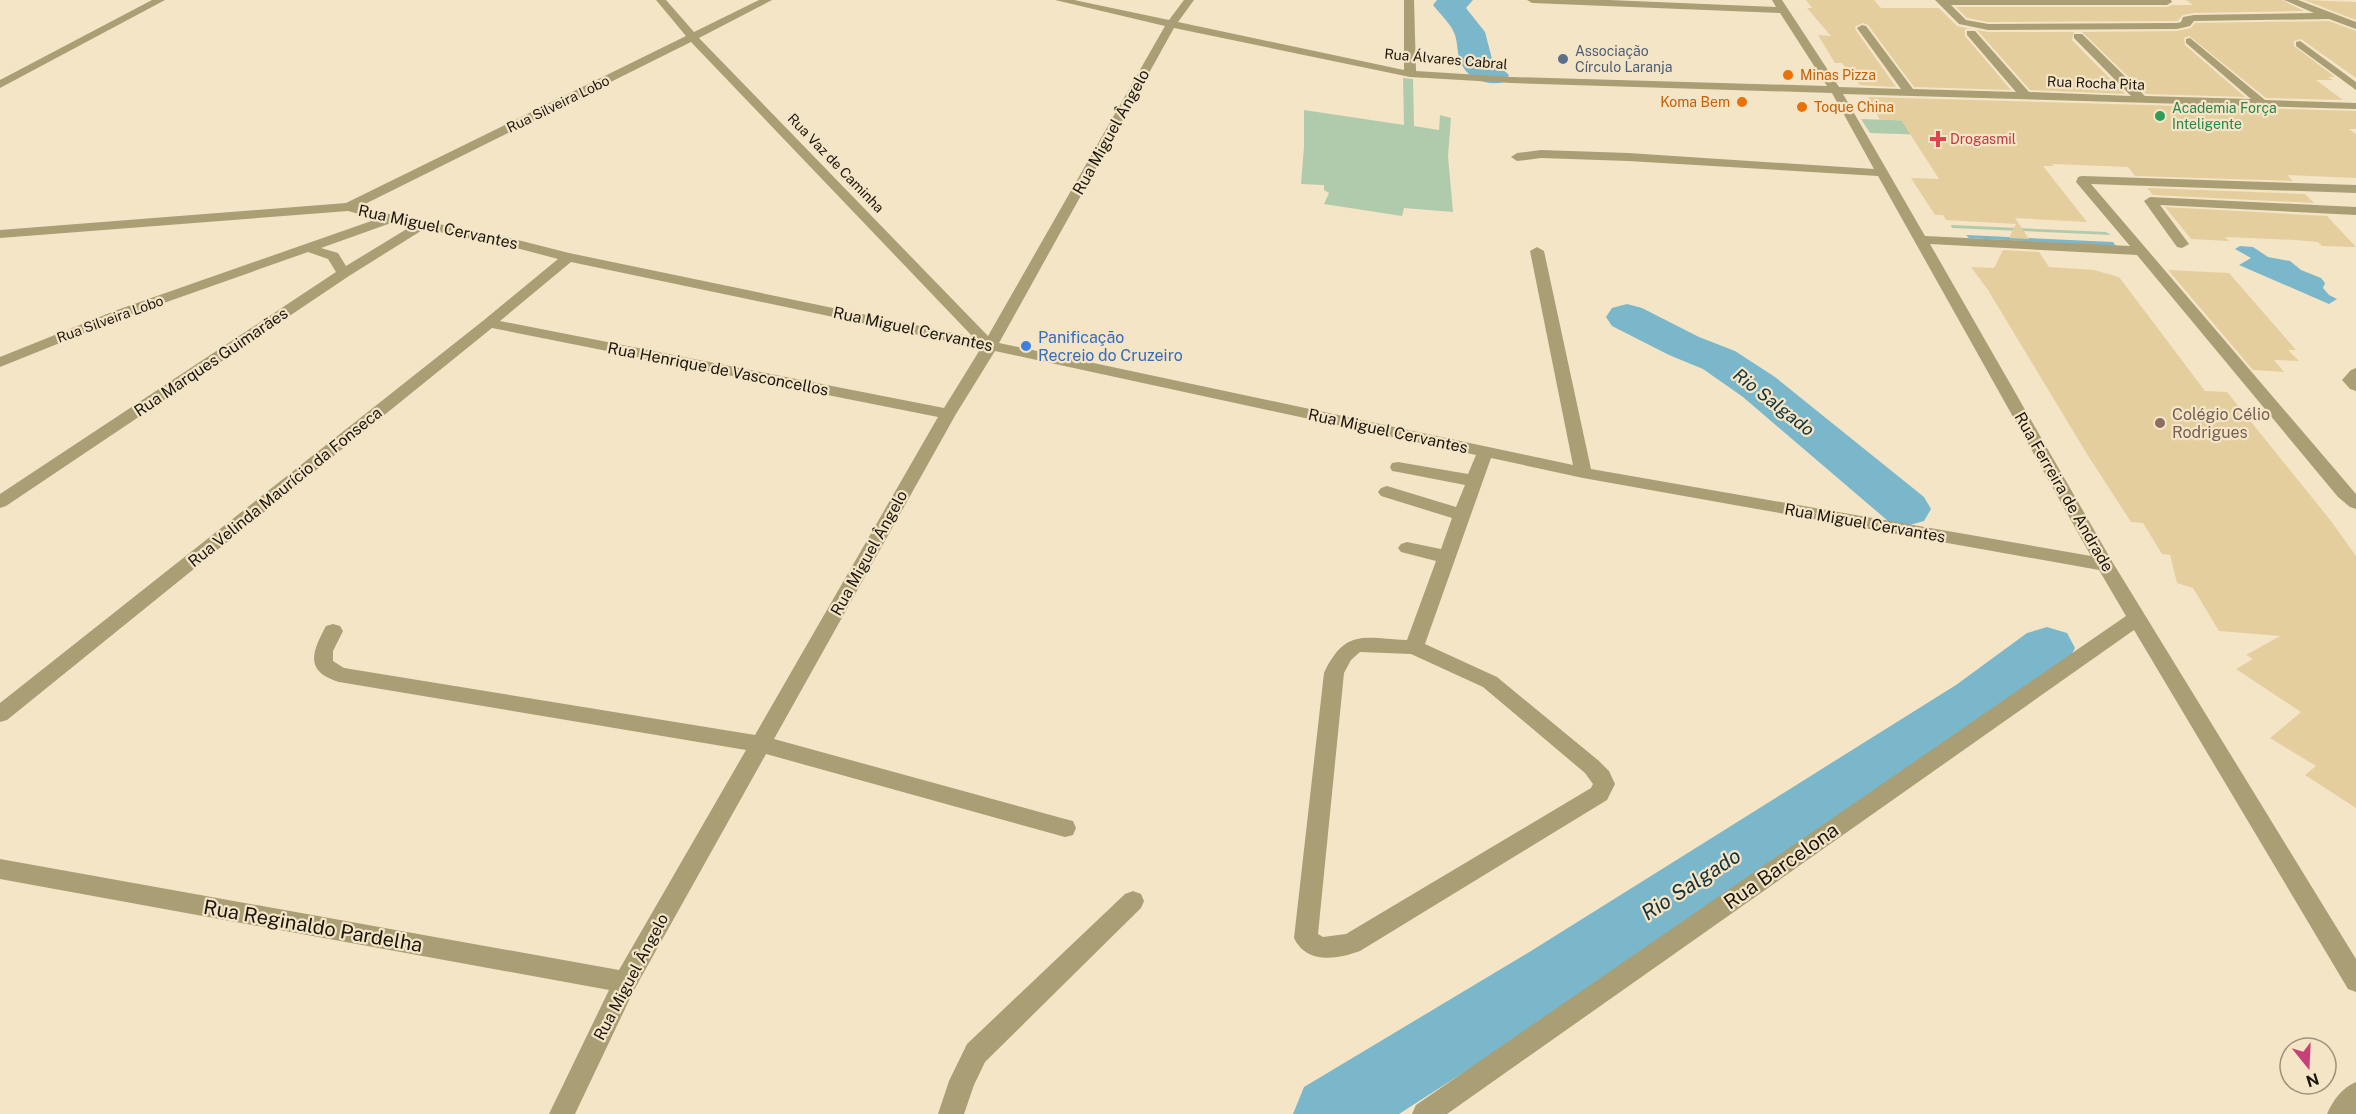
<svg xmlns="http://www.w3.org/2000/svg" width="2356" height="1114" viewBox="0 0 2356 1114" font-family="'Public Sans',sans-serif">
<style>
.green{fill:#b0cbab}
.water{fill:#7ab7ca}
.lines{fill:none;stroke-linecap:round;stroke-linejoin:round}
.river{fill:#7ab7ca;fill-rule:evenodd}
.building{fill:#e5ce9e}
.minor{fill:#aa9e75;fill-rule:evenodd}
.service-dot{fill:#5c6f8a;stroke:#f4e5c7;stroke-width:2}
.food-dot{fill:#e8710a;stroke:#f4e5c7;stroke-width:2}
.leisure-dot{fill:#2e9e5b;stroke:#f4e5c7;stroke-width:2}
.health-dot{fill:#e0444e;stroke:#f4e5c7;stroke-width:2}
.shop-dot{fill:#3f7fe0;stroke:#f4e5c7;stroke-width:2}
.education-dot{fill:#8d6e63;stroke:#f4e5c7;stroke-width:2}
.labels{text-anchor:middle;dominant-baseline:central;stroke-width:4.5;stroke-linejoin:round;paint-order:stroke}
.far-service-label{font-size:14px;fill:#4e5e75;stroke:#f4e5c7;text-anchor:start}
.far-street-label{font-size:14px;fill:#1b160b;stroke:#f4e5c7}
.far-food-label{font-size:14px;fill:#c56008;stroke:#f4e5c7;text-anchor:start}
.far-leisure-label{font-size:14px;fill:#27864d;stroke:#f4e5c7;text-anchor:start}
.far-health-label{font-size:14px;fill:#be3a42;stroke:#f4e5c7;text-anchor:start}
.street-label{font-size:16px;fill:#1b160b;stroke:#f4e5c7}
.shop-label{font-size:16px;fill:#366cbe;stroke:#f4e5c7;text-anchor:start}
.education-label{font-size:16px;fill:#785e54;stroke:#f4e5c7;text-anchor:start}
.water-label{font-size:18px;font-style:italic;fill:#13323a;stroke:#f4e5c7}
.near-street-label{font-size:20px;fill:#1b160b;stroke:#f4e5c7}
.near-water-label{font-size:21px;font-style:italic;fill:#13323a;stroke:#f4e5c7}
</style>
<rect width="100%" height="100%" fill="#f4e5c7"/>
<!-- green -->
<g class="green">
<polygon points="1403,78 1413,79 1414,126 1439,130 1440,115 1451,118 1448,156 1453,212 1404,208 1402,216 1324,204 1329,193 1324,190 1324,185 1301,184 1304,147 1304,110 1404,125"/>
<polygon points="1861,119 1978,123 1989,137 1870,133"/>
<polygon points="1951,225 2106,232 2111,235 1952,228"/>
</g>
<!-- water -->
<g class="water">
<polygon points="1966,235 2113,242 2116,246 1969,238"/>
<polygon points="2240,246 2253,247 2268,257 2290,261 2301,270 2321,278 2325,283 2323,288 2329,295 2337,299 2329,304 2239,265 2251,258 2235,249"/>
</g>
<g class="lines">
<!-- river -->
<g class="river">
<path d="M1437 0H1473L1466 8 1485 32 1492 59 1509 75 1504 82C1489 86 1468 80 1461 63 1457 55 1458 44 1455 35 1452 25 1440 14 1433 5Z"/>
<polygon points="1627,304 1642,308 1699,337 1735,351 1775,377 1924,497 1931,509 1924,521 1906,526 1888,521 1743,397 1703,369 1669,355 1612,326 1606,317 1612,308"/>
<polygon points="2047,627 2067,633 2075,648 2067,663 1998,717 1581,997 1399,1114 1293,1114 1304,1087 1531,951 1956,685 2027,633"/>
</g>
</g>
<!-- building -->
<g class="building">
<polygon points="1806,0 1874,0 1881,8 1939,8 1957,26 1971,29 1965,29 1965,36 2011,90 1914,87 1868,25 1863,23 1856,26 1855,29 1896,87 1860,85 1842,63 1835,63 1818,35 1831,36 1807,8 1812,8"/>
<polygon points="2186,0 2282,0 2304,11 2194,13 2183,15 2177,21 1988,22 1967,18 1956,7 2167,7 2172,5 2193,5"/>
<polygon points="2304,0 2356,2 2356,20"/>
<polygon points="2329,21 2356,31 2356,78 2301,39 2294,41 2294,46 2335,77 2328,77 2333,80 2316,80 2343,100 2266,98 2189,36 2184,38 2185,45 2245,97 2146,94 2082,32 2177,31 2191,28 2195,23"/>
<polygon points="1977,30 1988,32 2074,32 2072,40 2125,94 2030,90"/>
<polygon points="1868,97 2356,111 2356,129 2349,129 2356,134 2356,178 2287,175 2293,181 2135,176 2128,167 2052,164 2054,166 2043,166 2087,222 2015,218 2029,239 2009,238 2016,224 1946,220 1943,215 1935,215 1911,178 1939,179 1901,120 1880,120"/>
<polygon points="2147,188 2305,194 2314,203 2153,195"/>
<polygon points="2165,207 2327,216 2356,247 2322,246 2318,242 2295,240 2225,237 2229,241 2191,239"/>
<polygon points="2003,250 2039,252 2049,267 2094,270 2119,277 2205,391 2227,392 2331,521 2356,556 2356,808 2305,775 2316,766 2270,738 2301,712 2236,669 2253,659 2246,655 2280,636 2219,631 2193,588 2177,583 2170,555 2162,554 2143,523 2131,522 2087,454 1988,290 1971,267 1994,268"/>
<polygon points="2168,270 2229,273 2296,350 2288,350 2299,361 2274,360 2284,372 2253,370"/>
</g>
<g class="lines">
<!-- minor -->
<g class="minor">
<polygon points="152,0 165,0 0,88 0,80"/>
<path d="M656 0H666L694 32 759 0H772L699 38 988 336 1165 26 1055 0H1074L1169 20 1184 0H1194L1178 22 1404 70V0H1414L1416 71 1512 77 1827 86 1780 13 1532 3 1527 0H1609L1776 7 1772 0H1782L1839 87 1901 89 1857 28 1862 25 1866 26 1913 89 2016 92 1967 35V31H1975L2029 92 2131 96 2074 38V34H2082L2145 96 2251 99 2186 43V39L2190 38 2265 100 2356 103V109L1843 94 1925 236 2130 246 2076 182 2078 177 2082 176 2356 185V193L2091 184 2356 494V509L2350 507 2338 497 2137 255 1930 244 2113 563 2356 959V992L2348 989 2134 630 1447 1114H1412L1416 1105 2126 616 2099 570 1583 478 1491 458 1425 644 1497 677 1599 761 1609 771 1615 784 1607 800 1360 951C1338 959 1307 965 1294 938L1324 673C1345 628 1364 638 1407 640L1436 561 1401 552 1398 548 1401 544 1407 542 1441 549 1452 518 1381 496 1378 492 1381 488 1387 486 1456 507 1465 485 1398 472 1392 471 1390 467 1392 463 1398 462 1468 474 1476 455 995 351 956 414 774 739 1065 819 1073 821 1076 828 1073 835 1065 837 766 754 634 990 575 1114H549L609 990 0 879V859L619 970 746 750 339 682C304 671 312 652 326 626L333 624 340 626 343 631 333 651V661L344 668 755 735 938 417 492 328 7 720 0 722V703L484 320 558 259 505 245 424 229 349 276 6 506 0 508V494L336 272 328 259 308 252 127 316 0 367V357L117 310 377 219 348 211 0 238V230L346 203 686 36ZM1174 28 1410 77 1512 83 1832 93 1874 169 1628 153 1541 150 1517 153 1511 157 1517 161 1541 158 1628 161 1878 176 2091 556 1591 469 1544 251 1537 247 1530 251 1573 465 999 343ZM691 42 973 337 569 253 506 237 392 215 361 206ZM391 223 410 227 346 266 338 253 321 248ZM571 262 981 348 944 408 500 321ZM1360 652 1411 654 1483 687 1585 773 1593 784 1591 788 1346 934 1323 937 1318 934 1344 673 1351 660Z"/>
<polygon points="1935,0 2171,0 2172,2 2167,5 1951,5 1966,20 1988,24 2177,23 2181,22 2183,17 2194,15 2314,13 2284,0 2298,0 2356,22 2356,29 2329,19 2194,21 2190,26 2177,29 1988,30 1959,24"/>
<polygon points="2300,41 2356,82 2356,90 2296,46 2296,42"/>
<polygon points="2150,197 2356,207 2356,215 2160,205 2189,244 2182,248 2177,247 2144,201"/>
<polygon points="2356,368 2356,391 2350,389 2342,380 2351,370"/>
<polygon points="1133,891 1141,894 1144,901 1141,908 985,1062 974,1085 964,1114 938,1114 949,1081 967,1044 1125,894"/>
<path d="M2356 1082V1114H2327C2333 1100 2342 1088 2356 1082Z"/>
</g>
</g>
<!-- markers -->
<circle class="service-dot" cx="1563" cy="59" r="6"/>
<g class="food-dot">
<circle cx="1788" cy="75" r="6"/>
<circle cx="1742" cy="102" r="6"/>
<circle cx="1802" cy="107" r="6"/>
</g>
<circle class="leisure-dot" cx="2160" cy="116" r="6"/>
<path class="health-dot" d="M1935 130h6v6h6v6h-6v6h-6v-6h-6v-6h6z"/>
<circle class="shop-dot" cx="1026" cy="346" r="6"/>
<circle class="education-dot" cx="2160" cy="423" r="6"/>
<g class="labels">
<!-- far-service labels -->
<g class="far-service-label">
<text x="1575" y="51">Associação<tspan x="1575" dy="16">Círculo Laranja</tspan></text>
</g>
<!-- far-street labels -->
<g class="far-street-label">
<text transform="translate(1446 59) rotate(5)">Rua Álvares Cabral</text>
<text transform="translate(2096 83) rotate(2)">Rua Rocha Pita</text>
<text transform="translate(558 104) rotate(-26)">Rua Silveira Lobo</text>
<text transform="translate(836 163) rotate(46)">Rua Vaz de Caminha</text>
<text transform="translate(110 319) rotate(-20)">Rua Silveira Lobo</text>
</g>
<!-- far-food labels -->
<g class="far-food-label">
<text x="1800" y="75">Minas Pizza</text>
<text x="1730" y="102" text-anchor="end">Koma Bem</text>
<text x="1814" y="107">Toque China</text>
</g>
<!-- far-leisure labels -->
<g class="far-leisure-label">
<text x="2172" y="108">Academia Força<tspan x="2172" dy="16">Inteligente</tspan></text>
</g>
<!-- far-health labels -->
<g class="far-health-label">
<text x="1950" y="139">Drogasmil</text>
</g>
<!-- street labels -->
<g class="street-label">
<text transform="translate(1111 132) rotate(-61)">Rua Miguel Ângelo</text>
<text transform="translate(438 227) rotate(12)">Rua Miguel Cervantes</text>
<text transform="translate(913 329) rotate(12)">Rua Miguel Cervantes</text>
<text transform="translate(211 362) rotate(-34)">Rua Marques Guimarães</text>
<text transform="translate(718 369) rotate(11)">Rua Henrique de Vasconcellos</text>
<text transform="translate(1388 431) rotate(12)">Rua Miguel Cervantes</text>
<text transform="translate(285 487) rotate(-39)">Rua Velinda Maurício da Fonseca</text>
<text transform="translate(2064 492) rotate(60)">Rua Ferreira de Andrade</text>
<text transform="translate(1865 523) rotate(10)">Rua Miguel Cervantes</text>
<text transform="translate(869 553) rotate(-61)">Rua Miguel Ângelo</text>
<text transform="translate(631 977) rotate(-62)">Rua Miguel Ângelo</text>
</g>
<!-- shop labels -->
<g class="shop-label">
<text x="1038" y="337">Panificação<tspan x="1038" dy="18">Recreio do Cruzeiro</tspan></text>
</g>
<!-- education labels -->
<g class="education-label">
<text x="2172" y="414">Colégio Célio<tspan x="2172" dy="18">Rodrigues</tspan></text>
</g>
<!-- water labels -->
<g class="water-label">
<text transform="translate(1774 402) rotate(38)">Rio Salgado</text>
</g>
<!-- near-street labels -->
<g class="near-street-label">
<text transform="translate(1781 866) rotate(-35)">Rua Barcelona</text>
<text transform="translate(313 926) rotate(10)">Rua Reginaldo Pardelha</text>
</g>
<!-- near-water labels -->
<g class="near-water-label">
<text transform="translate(1691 884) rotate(-33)">Rio Salgado</text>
</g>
</g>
<!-- north arrow -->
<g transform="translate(2308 1066) rotate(162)"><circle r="28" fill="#f4e5c7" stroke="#9d927c" stroke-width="1.5"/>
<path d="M0-4.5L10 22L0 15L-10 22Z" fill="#c93f77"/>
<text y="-9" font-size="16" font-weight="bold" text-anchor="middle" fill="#1b160b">N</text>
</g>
</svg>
